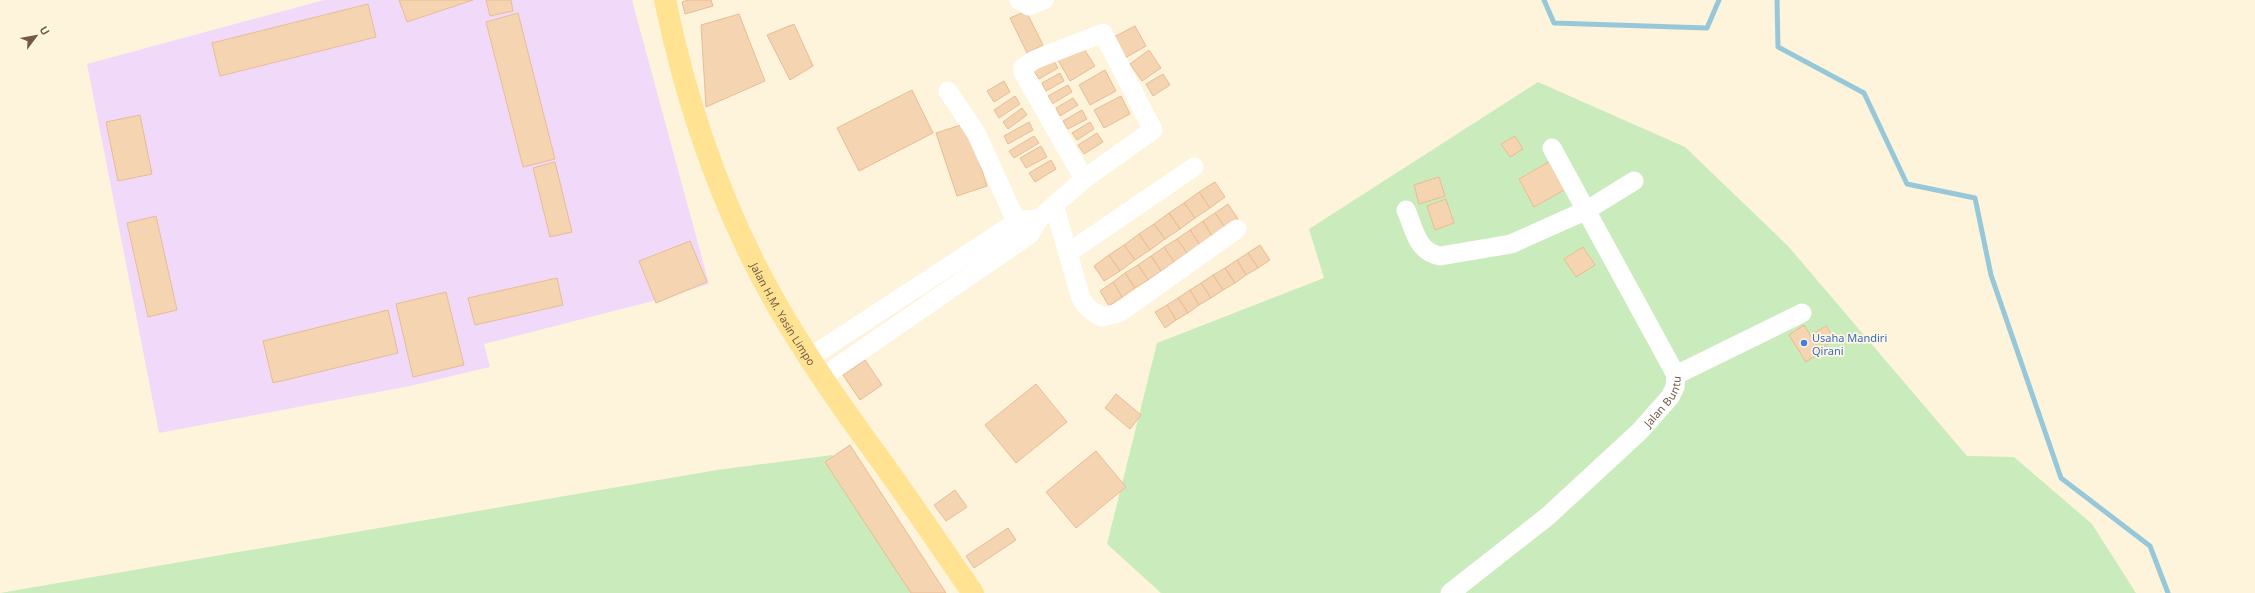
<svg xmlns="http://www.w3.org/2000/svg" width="2255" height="593" viewBox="0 0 2255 593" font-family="'Noto Sans',sans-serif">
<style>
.education{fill:#f1daf9}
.green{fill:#caebbb}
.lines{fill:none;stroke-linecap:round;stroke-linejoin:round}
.stream{stroke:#96c8da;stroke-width:5}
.building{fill:#f5d4b2;stroke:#e8bc92}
.minor{stroke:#fff;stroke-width:19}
.major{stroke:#ffe292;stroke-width:22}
.shop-dot{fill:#3f7fe0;stroke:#fff7e4;stroke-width:1.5}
.labels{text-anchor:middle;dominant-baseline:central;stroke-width:3.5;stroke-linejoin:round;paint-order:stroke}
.street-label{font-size:11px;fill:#745a44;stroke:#fff7e4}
.shop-label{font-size:11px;fill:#366cbe;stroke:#fff7e4;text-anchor:start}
</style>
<rect width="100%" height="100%" fill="#fef4dc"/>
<!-- education -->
<polygon class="education" points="324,0 632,0 709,284 653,301 484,344 490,367 410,386 159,433 87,64"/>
<!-- green -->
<g class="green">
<polygon points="1538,82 1685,147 1788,246 1967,456 2014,457 2092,524 2136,593 1161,593 1107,544 1157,343 1324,278 1309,229"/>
<polygon points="832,455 941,593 0,593 717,470"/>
</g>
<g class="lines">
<!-- stream -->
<g class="stream">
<polyline points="1544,0 1554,23 1707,28 1719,0"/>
<polyline points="1777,0 1778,47 1864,93 1907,184 1975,198 1991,275 2061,478 2150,546 2168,593"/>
</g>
</g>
<!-- building -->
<g class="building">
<polygon points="399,0 473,0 407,22"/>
<polygon points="486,0 511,0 513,11 490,16"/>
<polygon points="688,0 711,0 713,6 685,14 682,2"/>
<polygon points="368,4 376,37 220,76 212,43"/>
<polygon points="1026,11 1043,45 1027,53 1010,18"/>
<polygon points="518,13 555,159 523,167 486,22"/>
<polygon points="739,14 765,81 706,107 701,25"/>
<polygon points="794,24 813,66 790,80 767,35"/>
<polygon points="1135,26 1146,46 1125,58 1114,37"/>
<polygon points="1082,46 1095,66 1070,81 1058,60"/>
<polygon points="1149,50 1161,68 1142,81 1130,64"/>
<polygon points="1051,56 1058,68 1039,79 1032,68"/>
<polygon points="1105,70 1116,91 1090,105 1079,85"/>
<polygon points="1060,73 1064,81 1046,91 1042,83"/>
<polygon points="1163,74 1170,85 1153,96 1146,84"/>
<polygon points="1004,81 1010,92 994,102 987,91"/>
<polygon points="1068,85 1072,92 1052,104 1048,96"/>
<polygon points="912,90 933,133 859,171 837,128"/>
<polygon points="1015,96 1020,104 999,118 994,110"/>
<polygon points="1121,96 1130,114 1104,128 1094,110"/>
<polygon points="1073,98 1078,105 1060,116 1056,108"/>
<polygon points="1022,108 1027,115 1008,129 1003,122"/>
<polygon points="1082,110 1087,119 1068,129 1063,121"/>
<polygon points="140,115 152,174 118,181 106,122"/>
<polygon points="1029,122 1033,130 1008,144 1004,136"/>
<polygon points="1090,122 1094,129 1077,140 1072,133"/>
<polygon points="967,123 987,186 957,196 936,133"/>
<polygon points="1097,133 1103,142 1084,154 1078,145"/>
<polygon points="1034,136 1039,143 1014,158 1009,151"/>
<polygon points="1515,136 1523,149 1510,157 1501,144"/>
<polygon points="1041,146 1047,157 1026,168 1020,158"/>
<polygon points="1051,160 1056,169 1035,182 1029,173"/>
<polygon points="1552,160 1568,188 1534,207 1519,179"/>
<polygon points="555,162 572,232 550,237 533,168"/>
<polygon points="1439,177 1445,196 1419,204 1414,185"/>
<polygon points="1215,182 1225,197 1210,208 1199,192"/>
<polygon points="1199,192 1210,208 1195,218 1184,203"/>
<polygon points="1446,199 1454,223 1435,230 1427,206"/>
<polygon points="1184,203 1195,218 1180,229 1169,213"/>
<polygon points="1228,204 1238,219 1225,227 1215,213"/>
<polygon points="1169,213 1180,229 1165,239 1154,224"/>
<polygon points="1215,213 1225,227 1212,236 1203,221"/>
<polygon points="156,216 177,310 148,317 127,223"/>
<polygon points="1203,221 1212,236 1200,245 1190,230"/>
<polygon points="1154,224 1165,239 1150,250 1139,234"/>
<polygon points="1190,230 1200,245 1187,253 1177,239"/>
<polygon points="1139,234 1150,250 1135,260 1124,245"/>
<polygon points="1177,239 1187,253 1174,262 1164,247"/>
<polygon points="690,241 707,282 656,303 639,261"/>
<polygon points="1124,245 1135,260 1120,271 1109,255"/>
<polygon points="1260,245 1270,260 1258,268 1248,253"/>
<polygon points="1164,247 1174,262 1161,271 1151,256"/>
<polygon points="1583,247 1595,265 1576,277 1564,259"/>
<polygon points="1248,253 1258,268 1246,275 1237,260"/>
<polygon points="1109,255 1120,271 1104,281 1094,266"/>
<polygon points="1151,256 1161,271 1148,280 1138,265"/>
<polygon points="1237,260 1246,275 1235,283 1225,268"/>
<polygon points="1138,265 1148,280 1135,288 1125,273"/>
<polygon points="1225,268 1235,283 1223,290 1213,275"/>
<polygon points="1125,273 1135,288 1122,297 1113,282"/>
<polygon points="1213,275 1223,290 1211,298 1201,283"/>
<polygon points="557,278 563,305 475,325 468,298"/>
<polygon points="1113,282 1122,297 1109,306 1100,291"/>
<polygon points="1201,283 1211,298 1199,305 1190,290"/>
<polygon points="1190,290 1199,305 1188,313 1178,298"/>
<polygon points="446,292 464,365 413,377 396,304"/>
<polygon points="1178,298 1188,313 1176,320 1167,305"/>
<polygon points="1167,305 1176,320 1165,328 1155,312"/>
<polygon points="388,310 398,353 273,383 263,341"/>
<polygon points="1804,325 1821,352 1806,362 1789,335"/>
<polygon points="1826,326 1835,340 1823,347 1814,333"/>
<polygon points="865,360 882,385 860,400 843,375"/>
<polygon points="1036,384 1067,422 1016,463 985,425"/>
<polygon points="1116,394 1141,415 1130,429 1105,408"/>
<polygon points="850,445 946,593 911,593 825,462"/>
<polygon points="1096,451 1126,487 1076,528 1046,492"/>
<polygon points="955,490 967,507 946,521 934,505"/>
<polygon points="1008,528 1016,540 974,568 966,556"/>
</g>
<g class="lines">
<!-- minor -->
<g class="minor">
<polyline points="1019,0 1029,6 1044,0"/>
<polyline points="948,91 976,133 1017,223"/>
<polyline points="1054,205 1081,298 1087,307 1101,317 1119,313 1237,229"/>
<path d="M1406 210C1415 230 1416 251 1440 256L1511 244 1587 210 1634 181"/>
<polyline points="1068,253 1194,167"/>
<polyline points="809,358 1012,225 1023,220 1039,219"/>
<polyline points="1676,375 1802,313"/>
<polyline points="821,378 1029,235 1039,219 1084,179 1153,130 1103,33 1034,60 1023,68 1023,72 1084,179"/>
<path id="s1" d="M1450 593 1548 516 1640 431 1670 397 1675 387 1676 375 1552 148"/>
</g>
<!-- major -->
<path class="major" id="s2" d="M665 0C687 106 724 213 778 307 810 362 845 412 882 462 913 505 942 549 973 593"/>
</g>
<!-- markers -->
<circle class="shop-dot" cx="1804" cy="343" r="4"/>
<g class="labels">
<!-- street labels -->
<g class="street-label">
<text stroke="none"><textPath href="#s2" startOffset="337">Jalan H.M. Yasin Limpo</textPath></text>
<text stroke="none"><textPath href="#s1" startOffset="288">Jalan Buntu</textPath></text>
</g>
<!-- shop labels -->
<g class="shop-label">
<text x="1812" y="337">Usaha Mandiri<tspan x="1812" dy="13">Qirani</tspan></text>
</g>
</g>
<!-- north arrow -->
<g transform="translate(36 36) rotate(58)" stroke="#fff7e4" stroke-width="3" paint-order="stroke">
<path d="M0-3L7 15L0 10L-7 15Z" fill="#745a44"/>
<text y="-6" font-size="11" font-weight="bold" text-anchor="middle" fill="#745a44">U</text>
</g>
</svg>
